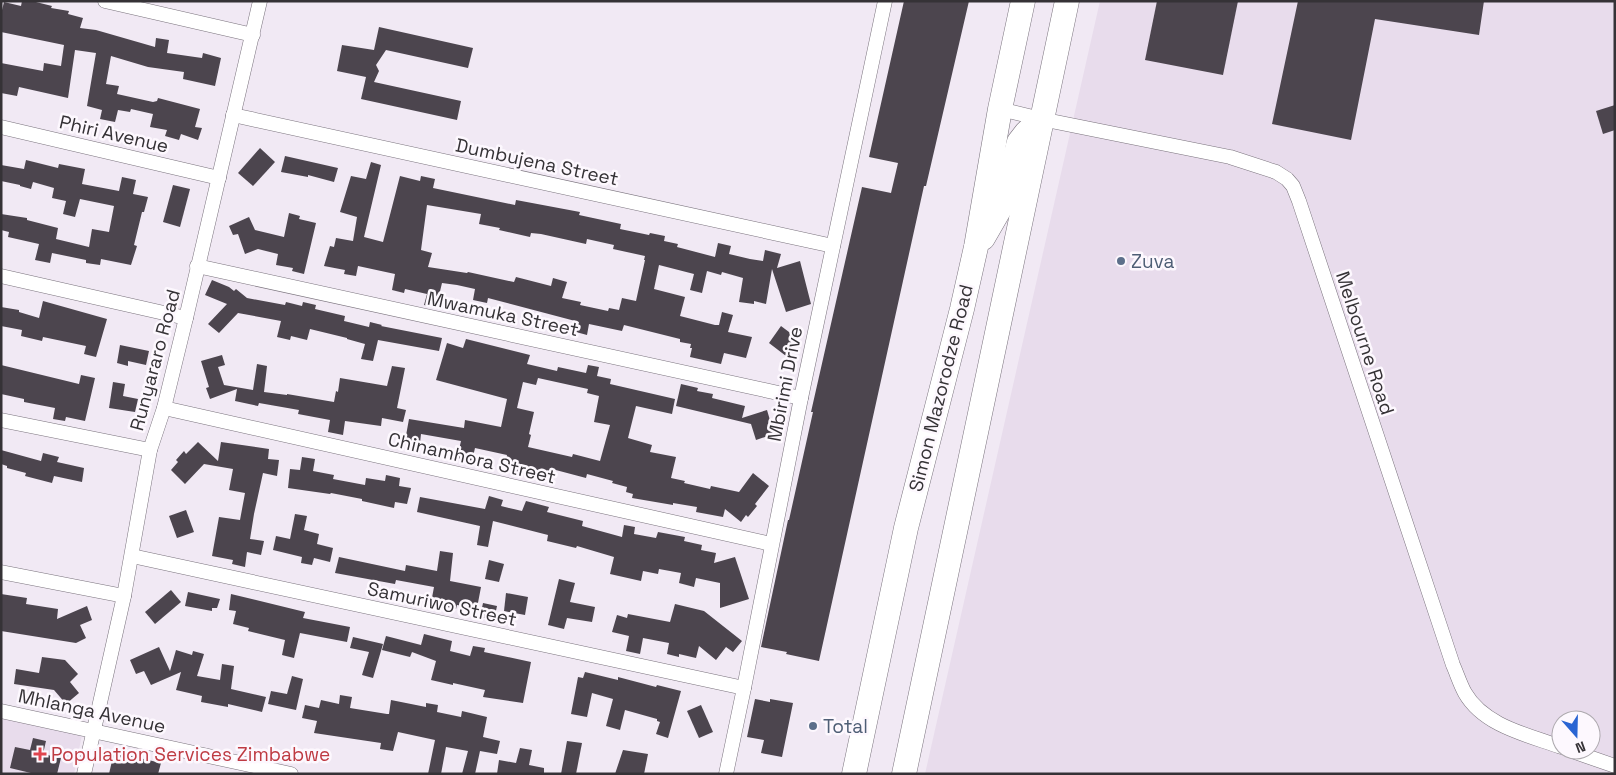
<svg xmlns="http://www.w3.org/2000/svg" width="1616" height="775" viewBox="0 0 1616 775" font-family="'Space Grotesk',sans-serif">
<style>
.built{fill:#e8dcec;fill-rule:evenodd}
.building{fill:#4c454e;fill-rule:evenodd}
.lines{fill:none;stroke-linecap:round;stroke-linejoin:round}
.minor-casing{stroke:#7a737d;stroke-width:15}
.trunk-casing{stroke:#7a737d;stroke-width:25}
.minor{stroke:#fff;stroke-width:14}
.trunk{stroke:#fff;stroke-width:24}
.service-dot{fill:#5c6f8a;stroke:#fdf8fe;stroke-width:2}
.health-dot{fill:#e0444e;stroke:#fdf8fe;stroke-width:2}
.labels{text-anchor:middle;dominant-baseline:central;stroke-width:5;stroke-linejoin:round;paint-order:stroke}
.street-label{font-size:19px;fill:#353236;stroke:#fdf8fe}
.service-label{font-size:19px;fill:#4e5e75;stroke:#fdf8fe;text-anchor:start}
.health-label{font-size:19px;fill:#be3a42;stroke:#fdf8fe;text-anchor:start}
</style>
<rect width="100%" height="100%" fill="#f1e9f4"/>
<!-- built -->
<g class="built">
<path d="M1100 1H1615V774H925ZM1561 720H1591V750H1561Z"/>
<polygon points="3,718 82,735 74,774 1,774 1,726"/>
</g>
<!-- building -->
<g class="building">
<polygon points="22,1 32,1 52,6 51,8 69,11 68,14 83,18 80,28 96,30 155,47 156,38 169,40 167,53 202,58 203,53 221,58 215,86 183,79 184,72 148,67 111,56 106,84 119,86 117,94 153,102 157,101 158,98 200,109 195,127 202,128 198,140 181,134 179,140 165,136 167,130 150,127 153,114 131,109 130,112 118,110 115,122 100,119 102,110 87,106 96,53 75,50 68,98 19,87 17,96 1,93 1,63 43,71 44,63 61,66 64,45 1,32 1,14 4,2 21,6"/>
<polygon points="904,1 969,1 926,186 924,186 819,661 786,654 787,652 761,647 788,520 789,520 813,412 811,412 862,187 891,193 898,163 869,157"/>
<polygon points="1157,1 1238,1 1223,75 1145,60"/>
<polygon points="1298,1 1484,1 1479,35 1375,19 1351,140 1272,124"/>
<polygon points="379,27 473,48 468,68 386,50 376,65 379,71 374,82 461,101 457,120 361,99 366,77 337,71 342,45 374,50"/>
<polygon points="1615,105 1615,130 1603,134 1596,111"/>
<polygon points="260,148 275,162 253,186 238,173"/>
<polygon points="285,156 338,168 334,182 308,175 308,177 281,172"/>
<polygon points="26,160 58,168 59,164 85,169 82,184 119,191 122,177 136,180 133,194 148,197 144,212 142,212 134,245 137,246 131,265 101,259 100,265 86,263 86,260 52,253 50,263 35,260 39,244 8,237 9,232 1,230 1,214 27,218 27,220 58,228 56,239 89,247 92,229 109,232 114,206 80,199 75,217 63,214 66,201 52,198 54,188 33,182 31,189 20,186 20,185 1,181 1,165 24,169"/>
<path d="M371 162 381 165 364 237 383 242 400 176 420 181 421 176 435 179 433 188 515 205 516 200 580 212 579 215 621 224 620 229 649 235 650 233 665 236 664 241 678 244 677 247 715 257 718 243 731 246 729 254 750 259 763 261 765 250 781 254 777 268 800 261 811 304 786 312 772 269 766 304 754 301V304L739 302 743 278 722 272 721 275 707 271 702 293 690 290 694 274 659 265 654 289 685 297 680 316 715 325H719L722 312 733 315 728 332 752 337 746 358 724 353 721 364 690 357 692 348H690L691 344 680 342V339L624 325 622 331 589 324 587 335 576 332 579 322 488 298 487 303 473 300 475 289 457 285 442 283 436 308 424 305 427 294 405 289 404 293 392 290 395 274 358 266 356 276 344 274 345 270 324 266 330 246 334 247 336 238 353 241 357 217 340 212 351 176 366 179ZM427 205 481 214 479 224 500 228 499 230 530 237 531 233 541 234 586 244 587 239 614 245 613 249 645 256 644 260H645L636 301 622 298 619 310 609 308 608 311 580 305 581 302 562 298 567 282 553 278 551 286 516 277 514 282 468 272 467 273 428 267 432 253 421 250Z"/>
<polygon points="173,185 190,189 180,227 163,222"/>
<polygon points="289,213 300,216 299,219 316,223 304,274 292,271 293,268 276,265 278,254 258,249 245,254 238,234 233,235 229,226 249,217 255,230 284,237"/>
<polygon points="212,280 229,287 234,291 236,289 247,298 285,305 286,302 302,306 303,302 316,305 315,309 345,316 344,321 369,327 370,322 382,325 381,326 442,338 439,351 378,340 373,361 361,359 365,344 347,339 347,338 310,329 307,340 291,336 290,340 277,337 281,321 238,313 219,333 208,324 227,304 205,295"/>
<polygon points="43,301 107,319 96,357 84,354 86,346 43,337 42,341 21,336 22,330 1,326 1,307 19,310 19,312 39,318"/>
<polygon points="781,326 797,338 793,343 795,345 786,356 769,343"/>
<path d="M466 339 530 355 527 364 557 371 558 367 586 373 588 365 599 367 597 376 611 379 610 384 675 399 672 414 636 406 628 438 652 445 650 452 676 457 671 478 685 481 684 483 710 489 711 486 739 492 753 473 769 486 755 504 757 506 748 517 746 515 741 522 725 509 723 517 696 512 697 507 673 503V505L632 498 633 494 626 492 627 487 612 483 613 481 587 474 586 478 552 469 550 474 523 467 522 473 504 469 507 455 475 448 472 461 457 458 461 441 421 434 420 443 405 441 409 419 464 428 465 420 501 427 507 399 436 380 447 343 463 348ZM538 378 588 389 587 393 599 396 594 422 610 425 600 461 573 454 572 457 528 447 531 435 529 434 534 412 517 408 523 382 536 385Z"/>
<polygon points="120,345 149,351 146,365 128,361 128,366 117,363"/>
<polygon points="222,355 225,365 218,367 224,385 253,390 257,364 267,366 264,392 287,395 287,394 334,402 336,391 338,392 340,378 387,386 392,366 405,368 397,408 406,410 403,422 382,418 381,426 345,421 343,435 328,432 330,420 298,414 299,410 259,403 258,406 235,401 237,389 210,399 206,388 209,387 201,361"/>
<polygon points="1,365 79,384 81,375 95,378 85,421 66,417 65,421 53,419 55,408 24,402 24,399 1,394"/>
<polygon points="113,382 125,384 123,396 138,399 135,412 109,408"/>
<polygon points="681,384 698,388 697,391 713,394 712,398 745,406 742,418 767,410 774,434 756,440 751,424 676,406"/>
<polygon points="198,442 218,461 221,442 269,449 268,459 279,460 277,476 263,473 254,514 250,539 264,541 261,555 247,552 245,567 232,564 233,560 212,556 219,517 240,520 245,493 229,490 233,469 204,464 185,484 171,470 178,462 176,460 184,451 186,454"/>
<polygon points="1,450 41,461 43,453 59,457 57,462 84,468 82,482 54,476 52,483 25,476 26,473 7,468 7,466 1,464"/>
<polygon points="302,457 315,459 313,471 334,475 333,479 365,485 366,478 385,481 386,475 400,478 399,486 411,488 407,504 395,502 394,508 362,501 362,499 331,493 330,494 288,488 290,469 300,470"/>
<polygon points="489,496 503,500 501,506 522,511 526,501 549,507 547,512 583,521 582,526 622,537 624,525 635,527 634,534 656,538 658,532 685,537 684,541 702,545 701,550 716,553 714,563 735,557 749,599 720,608 720,583 696,578 694,587 679,583 681,573 659,569 658,574 643,571 641,581 610,574 614,557 577,546 576,548 547,541 548,535 493,521 488,547 477,545 480,526 417,512 420,497 485,509"/>
<polygon points="186,510 194,532 177,538 169,516"/>
<polygon points="295,514 307,516 304,530 319,534 317,544 333,548 330,562 314,558 312,565 301,563 302,557 273,550 276,536 290,539"/>
<polygon points="440,551 453,553 450,581 481,587 477,608 457,605 456,609 431,603 434,587 396,580 395,584 335,573 339,557 405,571 406,565 437,571"/>
<polygon points="489,560 504,564 499,582 485,579"/>
<polygon points="559,579 575,583 570,602 595,607 592,622 567,618 564,629 548,625"/>
<polygon points="171,590 181,602 155,624 145,612"/>
<polygon points="188,592 220,599 217,608 212,608 212,611 185,606"/>
<polygon points="506,593 528,597 525,615 504,611"/>
<polygon points="1,594 27,598 26,604 58,609 57,619 87,606 92,620 80,625 86,638 76,643 1,631"/>
<polygon points="231,594 305,612 303,618 350,627 347,642 300,633 294,658 282,655 285,640 248,631 249,628 233,624 236,611 229,610"/>
<polygon points="483,603 497,606 494,620 480,617"/>
<polygon points="675,604 704,611 742,641 733,652 726,647 716,660 699,646 696,658 679,654 679,657 667,654 669,643 643,638 640,654 626,651 629,636 612,632 617,615 627,618 628,614 670,622"/>
<polygon points="424,634 452,641 450,651 470,656 473,646 485,648 484,652 531,662 523,703 483,697 485,690 453,683 453,685 431,680 436,661 412,652 410,657 382,650 386,636 421,645"/>
<polygon points="353,637 383,644 373,678 362,675 369,652 350,648"/>
<polygon points="159,647 170,671 176,650 192,655 193,651 204,654 197,676 220,680 222,664 234,666 231,689 266,697 262,712 228,704 228,707 201,702 202,696 176,690 181,672 151,685 144,671 136,674 130,660"/>
<polygon points="42,657 65,660 78,674 70,682 79,693 66,704 54,690 14,684 16,669 39,673"/>
<polygon points="585,672 618,680 618,677 656,687 657,685 681,691 668,738 656,734 660,722 657,721 657,719 625,710 620,730 606,726 613,699 592,693 587,717 571,714 578,677 583,678"/>
<polygon points="292,676 303,679 296,710 268,704 271,691 287,694"/>
<polygon points="340,695 352,697 350,708 387,714 389,714 391,700 426,707 426,703 438,705 437,712 461,717 462,711 487,717 483,737 500,741 497,754 480,751 475,774 462,774 468,751 446,747 441,774 428,774 435,740 398,732 393,751 380,749 381,743 314,733 317,721 302,718 305,705 319,708 321,700 339,704"/>
<polygon points="755,699 770,702 770,699 793,703 782,757 761,753 764,740 747,737"/>
<polygon points="701,705 713,732 699,738 687,711"/>
<polygon points="33,738 46,741 43,754 61,758 57,774 35,774 10,768 15,747 30,750"/>
<polygon points="567,741 582,743 576,774 561,774"/>
<polygon points="520,748 532,750 529,765 544,768 544,774 497,774 499,760 516,763"/>
<polygon points="623,750 648,754 644,774 615,774"/>
<polygon points="114,752 161,763 158,774 109,774"/>
</g>
<g class="lines">
<!-- minor casing -->
<g class="minor-casing">
<g id="minor">
<polyline points="105,1 253,35"/>
<path d="M1000 109 1041 119 1230 157 1276 172 1287 179 1293 186 1299 201 1453 665C1457 674 1460 684 1465 693 1484 726 1528 735 1561 747"/>
<polyline points="233,115 833,246"/>
<polyline points="1,127 219,178"/>
<polyline points="197,266 801,398"/>
<polyline points="1,276 186,318"/>
<polyline points="164,408 771,544"/>
<polyline points="1,420 150,450"/>
<polyline points="132,556 744,688"/>
<polyline points="1,572 124,596"/>
<polyline points="1,711 291,774"/>
<polyline points="1569,750 1615,766"/>
<polyline points="84,774 124,596 150,450 164,408 186,318 260,1"/>
<polyline points="726,774 744,688 801,398 885,1"/>
</g>
</g>
<!-- trunk casing -->
<g class="trunk-casing">
<g id="trunk">
<polyline points="983,238 1002,205 1019,142 1026,133 1041,119"/>
<polyline points="854,774 906,528 962,309 976,247 1000,109 1023,1"/>
<polyline points="904,774 1067,1"/>
</g>
</g>
<!-- minor -->
<use href="#minor" class="minor"/>
<!-- trunk -->
<use href="#trunk" class="trunk"/>
</g>
<!-- markers -->
<g class="service-dot">
<circle cx="1121" cy="261" r="5"/>
<circle cx="813" cy="726" r="5"/>
</g>
<path class="health-dot" d="M37.5 746.5h5v5h5v5h-5v5h-5v-5h-5v-5h5z"/>
<g class="labels">
<!-- street labels -->
<g class="street-label">
<text transform="translate(114 134) rotate(13)">Phiri Avenue</text>
<text transform="translate(537 162) rotate(12)">Dumbujena Street</text>
<text transform="translate(503 314) rotate(12)">Mwamuka Street</text>
<text transform="translate(1365 343) rotate(72)">Melbourne Road</text>
<text transform="translate(155 360) rotate(-75)">Runyararo Road</text>
<text transform="translate(785 384) rotate(-79)">Mbirimi Drive</text>
<text transform="translate(941 388) rotate(-76)">Simon Mazorodze Road</text>
<text transform="translate(472 458) rotate(13)">Chinamhora Street</text>
<text transform="translate(442 604) rotate(12)">Samuriwo Street</text>
<text transform="translate(92 711) rotate(12)">Mhlanga Avenue</text>
</g>
<!-- service labels -->
<g class="service-label">
<text x="1131" y="261">Zuva</text>
<text x="823" y="726">Total</text>
</g>
<!-- health labels -->
<g class="health-label">
<text x="51" y="754">Population Services Zimbabwe</text>
</g>
</g>
<!-- border -->
<rect width="1616" height="775" fill="none" stroke="#353236" stroke-width="5"/>
<!-- north arrow -->
<g transform="translate(1576 735) rotate(160)"><circle r="24" fill="#fdf8fe" stroke="#ada9ae"/>
<path d="M0-4L9 19L0 12L-9 19Z" fill="#2a65d3"/>
<text y="-8" font-size="14" font-weight="bold" text-anchor="middle" fill="#353236">N</text>
</g>
</svg>
